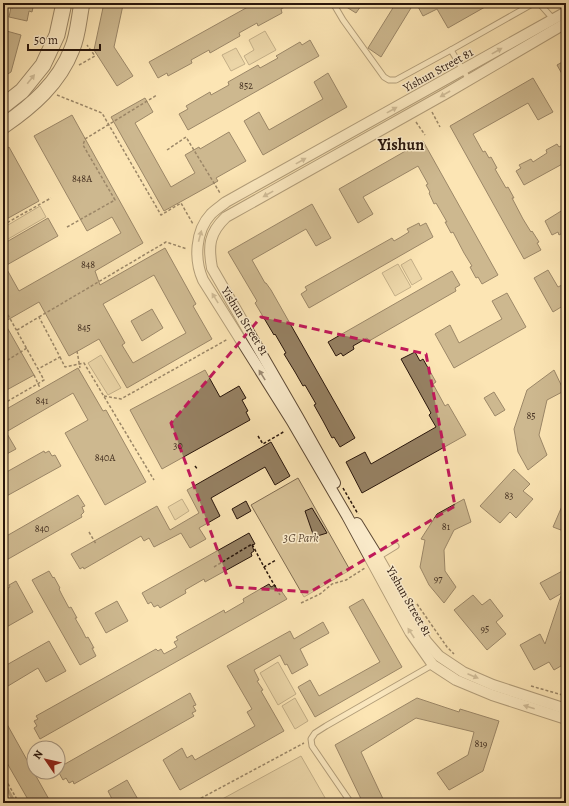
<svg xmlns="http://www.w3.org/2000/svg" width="569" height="806" viewBox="0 0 569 806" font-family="Alegreya,serif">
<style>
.green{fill:#d8c297;stroke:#806c51}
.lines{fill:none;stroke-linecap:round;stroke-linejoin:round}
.stream{stroke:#7c674e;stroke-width:3}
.building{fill:#968163;stroke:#28150b;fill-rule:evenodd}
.lane-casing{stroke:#5d4935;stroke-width:7}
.street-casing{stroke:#5d4935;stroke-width:12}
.secondary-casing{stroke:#28150b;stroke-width:17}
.path{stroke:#28150b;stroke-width:1.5;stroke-dasharray:3 2;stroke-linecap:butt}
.lane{stroke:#fdeece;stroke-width:5}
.street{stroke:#fdeece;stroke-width:10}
.secondary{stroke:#fdeece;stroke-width:15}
.oneway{fill:#9d8c76}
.marked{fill:none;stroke:#c2185b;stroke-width:3;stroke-dasharray:8 5;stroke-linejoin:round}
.labels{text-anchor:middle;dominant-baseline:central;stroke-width:3;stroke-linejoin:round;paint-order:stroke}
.number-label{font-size:10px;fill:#443021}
.street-label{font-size:12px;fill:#28150b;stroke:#fdeece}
.park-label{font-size:12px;font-style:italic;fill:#5d4935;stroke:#fdeece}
.district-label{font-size:16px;font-weight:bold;fill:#28150b;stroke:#fdeece}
</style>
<rect width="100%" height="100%" fill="#fce5b4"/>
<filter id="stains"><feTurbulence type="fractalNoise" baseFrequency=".005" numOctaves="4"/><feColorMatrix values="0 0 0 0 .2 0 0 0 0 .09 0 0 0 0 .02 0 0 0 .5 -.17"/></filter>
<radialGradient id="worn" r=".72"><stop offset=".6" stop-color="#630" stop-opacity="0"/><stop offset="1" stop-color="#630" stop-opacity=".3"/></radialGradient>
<!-- green -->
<g class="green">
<polygon points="265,31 276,50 249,65 244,56 254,50 249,40"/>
<polygon points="236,48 245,64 231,71 222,55"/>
<polygon points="40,206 46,217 3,242 3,228"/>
<polygon points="411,259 422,279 412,285 401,265"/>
<polygon points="398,264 411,287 395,296 382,273"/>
<polygon points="101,355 121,388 108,395 88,363"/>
<polygon points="298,478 350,570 304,597 251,505"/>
<polygon points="182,499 189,511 175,520 168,507"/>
<polygon points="278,662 296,694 278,705 260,673"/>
<polygon points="295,698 308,721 295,729 282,706"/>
<polygon points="301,756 328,803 215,803"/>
</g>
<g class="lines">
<!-- stream -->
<polyline class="stream" points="3,781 15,803"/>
</g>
<!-- building -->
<g class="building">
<polygon points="8,3 34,3 32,12 29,11 27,21 9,17 11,7 13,8 8,7"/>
<polygon points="104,3 120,3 120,5 123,5 114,47 133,76 117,86 94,50"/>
<polygon points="255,3 257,6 262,3 292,3 281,9 282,13 258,26 257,23 239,33 240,36 210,53 209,50 191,60 192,63 168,76 167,73 158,78 149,62"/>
<polygon points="340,3 363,3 356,13"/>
<polygon points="396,3 414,3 381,57 368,48"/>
<polygon points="416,3 492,3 448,28 437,9 423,16"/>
<polygon points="3,30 21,35 11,72 3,77"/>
<polygon points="310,40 319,56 188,130 179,114 188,109 186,106 210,92 211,95 229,85 228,82 258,65 260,68 278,58 276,56 300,42 302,45"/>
<polygon points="566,60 566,81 557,65"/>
<polygon points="328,73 347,107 263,155 244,121 259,112 269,130 323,99 314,82"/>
<polygon points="533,78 553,112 538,120 528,103 473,134 483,152 485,151 489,158 491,157 497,168 495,169 506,188 508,187 514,198 512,198 523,219 531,232 532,231 539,242 537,243 541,250 524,259 450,126"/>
<polygon points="145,98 153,112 135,123 171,187 195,173 185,155 199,147 200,149 229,132 246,161 216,178 218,181 164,211 111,117"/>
<path d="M72 115 143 243 95 271 100 285 165 248 196 304 193 306 212 339 127 388 99 339 69 356 39 302 4 322 34 375 3 392V371L7 369 3 363V244L48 218 58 236 5 266 19 291 121 233 112 217 87 231 34 136ZM154 275 186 333 133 363 122 345 125 343 103 304Z"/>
<polygon points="423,141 498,275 482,284 478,277 476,278 470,267 472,266 464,253 453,232 451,233 445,222 447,222 436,203 434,204 429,193 430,192 426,185 428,184 418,166 363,197 373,214 358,223 339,189"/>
<polygon points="566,143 566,162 524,185 516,171 521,168 519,165 531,159 533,162 547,153 546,150 557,144 559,147"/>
<polygon points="9,147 39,201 3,221 3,151"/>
<polygon points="312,204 331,238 316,246 306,229 252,260 265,283 266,283 271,290 355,438 340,447 334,437 332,438 323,421 314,405 316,404 305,385 303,386 295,372 284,354 286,353 275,334 274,335 255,303 257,301 228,252"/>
<polygon points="566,208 566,231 559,235 558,232 552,235 545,221"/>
<polygon points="419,223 420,226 426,223 433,237 309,308 301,294 307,290 305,287 392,238 394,241 401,237 409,232 407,229"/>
<polygon points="548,270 558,287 566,283 566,304 553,312 534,278"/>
<polygon points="452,271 460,285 455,288 456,291 369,341 367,338 353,346 354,349 343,356 341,353 336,356 328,342"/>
<polygon points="507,293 526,327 454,368 435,334 450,325 459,343 502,319 492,301"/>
<polygon points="152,309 163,328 142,341 131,321"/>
<polygon points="415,352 420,361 423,359 436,382 433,384 445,406 448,404 466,435 362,493 346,462 365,452 371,464 436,427 429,415 431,413 401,359"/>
<polygon points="78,368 103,411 106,410 146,482 105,505 65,433 88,420 73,393 6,432 16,449 3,456 3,411"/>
<polygon points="205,370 220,397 239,386 246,398 242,400 248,411 246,412 250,420 162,469 130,410"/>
<polygon points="554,370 564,391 547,400 539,435 547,455 528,470 518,452 514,429 527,390"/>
<polygon points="494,392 505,410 495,416 484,398"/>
<polygon points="271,442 290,476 275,485 265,467 211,498 220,516 199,528 206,539 190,548 181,533 154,547 149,538 144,541 141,536 84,569 83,567 80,569 71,554 157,506 170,530 199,513 187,490"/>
<polygon points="44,451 45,453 49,451 52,456 55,455 61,466 3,498 3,474"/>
<polygon points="514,469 530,484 523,491 533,499 516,518 510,512 500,523 480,506"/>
<polygon points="78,495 85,506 82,507 84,512 81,515 82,517 3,562 3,538"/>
<polygon points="566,497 566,532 553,527"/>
<polygon points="464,499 471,522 454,530 444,550 445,571 456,587 444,603 429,585 420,567 425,540 421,539 437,514"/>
<polygon points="246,501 251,511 237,519 232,509"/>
<polygon points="312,508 327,533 314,537 305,511"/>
<polygon points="249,533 255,544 252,545 254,551 251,553 252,556 205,582 204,579 185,590 186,593 160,608 158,605 154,607 151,602 148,604 142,593"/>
<polygon points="566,569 566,663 554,670 549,662 534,670 520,645 540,634 545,644 562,593 550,600 540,583"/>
<polygon points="49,571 53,578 54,577 60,588 59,589 62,595 69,608 71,607 77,618 75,618 82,630 86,638 88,637 94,648 92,648 96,656 80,665 32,580"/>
<polygon points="16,581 33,612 3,629 3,591 10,587 9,585"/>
<polygon points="269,584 271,587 275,585 277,590 280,589 287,599 40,739 34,728 37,726 34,721 38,719 36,716 156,649 158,651 161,649 164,654 177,647 174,642 178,640 176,637 224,610 225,613 244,602 243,599"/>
<polygon points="473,595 482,605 490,599 503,616 496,622 506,634 487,650 454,610"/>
<polygon points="363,599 402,667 315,717 298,687 310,680 319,696 380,662 349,607"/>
<polygon points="117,601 128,621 106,633 95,613"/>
<polygon points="323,622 329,633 300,649 308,665 292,674 287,664 285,665 280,655 254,670 259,680 257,681 263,690 261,691 284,731 180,790 163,760 182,748 187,758 192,755 195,760 255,726 247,712 252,709 227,666 290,631 294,639"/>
<polygon points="49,641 66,671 46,682 38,668 3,689 3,667"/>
<polygon points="190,693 196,705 193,706 196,711 192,713 194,716 74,784 73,781 69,783 66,778 63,780 58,771 58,768"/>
<polygon points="417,698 459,712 460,709 499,721 483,771 449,790 437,773 468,755 474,732 416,718 361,752 384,801 380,803 363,803 335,745"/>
<polygon points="3,717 51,803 30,803 3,756"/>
<polygon points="127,780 140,803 114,803 108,791"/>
</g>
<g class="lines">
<!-- lane casing -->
<g class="lane-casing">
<g id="lane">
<polyline points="333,3 343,20 384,77 389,80 396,80 451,50 534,3"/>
<polyline points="539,3 554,20"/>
<polyline points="451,50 469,80"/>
<polyline points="378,557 396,546"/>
<polyline points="351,803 312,746 311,739 315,733 326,726 434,664"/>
</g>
</g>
<!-- street casing -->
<g class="street-casing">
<g id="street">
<path d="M566 12 226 202C221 206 215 210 211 214 195 231 194 260 203 280L291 420 347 516 410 632 433 665 456 680 492 695 566 719"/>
<path d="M335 483 298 417 212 268C208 246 209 233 226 217L445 94 566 23"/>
<polyline points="357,523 378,557 426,641 439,656 463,672 493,685 566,709"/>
</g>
</g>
<!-- secondary casing -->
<g class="secondary-casing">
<g id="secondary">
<polyline points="3,106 22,91 43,65 57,35 64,3"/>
<path d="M3 126C32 106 59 83 72 49 78 36 79 17 82 3"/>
</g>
</g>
<!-- path -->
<g class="path">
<polyline points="79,65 95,56 87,45"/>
<polyline points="57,95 102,113 161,215 181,203 193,224"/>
<polyline points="432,112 440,127"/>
<polyline points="416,122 425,135"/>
<polyline points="167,150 186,137 220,193"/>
<polyline points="3,225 51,198"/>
<polyline points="67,227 115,200 83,145 85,139 157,95"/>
<polyline points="3,306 38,369 60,357 39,317 17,330"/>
<polyline points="39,317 166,242 187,249"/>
<polyline points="77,351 80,368"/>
<polyline points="60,357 65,367 84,363 154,480"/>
<polyline points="3,363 27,348"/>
<polyline points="34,375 40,388"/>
<polyline points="104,396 121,399 228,339"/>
<polyline points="3,404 44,380 38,369"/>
<polyline points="258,436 263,444 285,431"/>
<polyline points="195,466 198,470"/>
<polyline points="343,488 358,514"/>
<polyline points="89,532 96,544"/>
<polyline points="214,567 252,544 264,567 276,560"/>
<polyline points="264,567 280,595"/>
<polyline points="301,603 320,594 332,584 346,580 365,568"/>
<polyline points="417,604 447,647 454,654"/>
<polyline points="531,686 566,696"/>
<polyline points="3,775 19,803"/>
<polyline points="192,803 304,743"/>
</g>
<!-- lane -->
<use href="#lane" class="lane"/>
<!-- street -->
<use href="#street" class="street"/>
<!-- secondary -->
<use href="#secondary" class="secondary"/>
</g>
<!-- one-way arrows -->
<defs><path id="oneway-solid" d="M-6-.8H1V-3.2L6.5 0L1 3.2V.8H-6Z"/></defs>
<g class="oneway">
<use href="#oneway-solid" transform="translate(497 51) rotate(-29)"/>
<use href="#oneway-solid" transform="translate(31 79) rotate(-51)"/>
<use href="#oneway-solid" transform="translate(445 94) rotate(150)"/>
<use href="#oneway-solid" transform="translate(392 110) rotate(-29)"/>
<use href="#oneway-solid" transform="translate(301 161) rotate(-29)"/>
<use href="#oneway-solid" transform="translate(268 194) rotate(151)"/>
<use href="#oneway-solid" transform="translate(200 236) rotate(-75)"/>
<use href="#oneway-solid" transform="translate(215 298) rotate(-122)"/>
<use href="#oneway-solid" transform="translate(262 375) rotate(-122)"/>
<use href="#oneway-solid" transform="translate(411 633) rotate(-123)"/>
<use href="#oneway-solid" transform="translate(473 676) rotate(23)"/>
<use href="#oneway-solid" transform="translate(529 707) rotate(-162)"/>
</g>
<!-- marked area -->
<path d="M0 0H569V806H0ZM261 317 426 354 455 506 310 592 231 587 171 423Z" fill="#fce5b4" fill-opacity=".55" fill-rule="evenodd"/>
<path class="marked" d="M261 317 426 354 455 506 310 592 231 587 171 423Z"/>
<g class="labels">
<!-- number labels -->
<g class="number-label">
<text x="246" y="85">852</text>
<text x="82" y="178">848A</text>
<text x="88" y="264">848</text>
<text x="84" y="327">845</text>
<text x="42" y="400">841</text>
<text x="531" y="415">85</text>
<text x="178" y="445">30</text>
<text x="105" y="457">840A</text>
<text x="509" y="495">83</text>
<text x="446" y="526">81</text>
<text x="42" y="528">840</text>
<text x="438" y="578">97</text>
<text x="485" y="628">95</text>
<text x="481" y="743">819</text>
</g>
<!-- street labels -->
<g class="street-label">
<text transform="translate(438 70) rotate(-29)">Yishun Street 81</text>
<text transform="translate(245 321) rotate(58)">Yishun Street 81</text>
<text transform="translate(409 601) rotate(60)">Yishun Street 81</text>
</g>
<!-- park labels -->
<g class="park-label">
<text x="301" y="538">3G Park</text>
</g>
<!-- district labels -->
<g class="district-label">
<text x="401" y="145">Yishun</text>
</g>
</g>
<!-- margin -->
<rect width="569" height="806" fill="none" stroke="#fce5b4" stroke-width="16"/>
<rect x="4" y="4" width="561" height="798" fill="none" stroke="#28150b" stroke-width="2"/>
<rect x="8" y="8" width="553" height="790" fill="none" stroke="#28150b"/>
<!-- north arrow -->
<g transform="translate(46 760) rotate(304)"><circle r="19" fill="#fdeece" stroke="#a89780"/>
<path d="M0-3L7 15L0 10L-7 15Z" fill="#8f2418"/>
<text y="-6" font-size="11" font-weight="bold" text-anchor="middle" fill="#28150b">N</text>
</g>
<!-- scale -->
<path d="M28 44v6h72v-6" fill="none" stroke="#28150b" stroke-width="2"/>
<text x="34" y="44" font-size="12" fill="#28150b" stroke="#fdeece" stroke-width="3" paint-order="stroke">50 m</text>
<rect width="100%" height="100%" filter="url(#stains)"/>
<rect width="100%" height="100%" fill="url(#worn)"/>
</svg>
